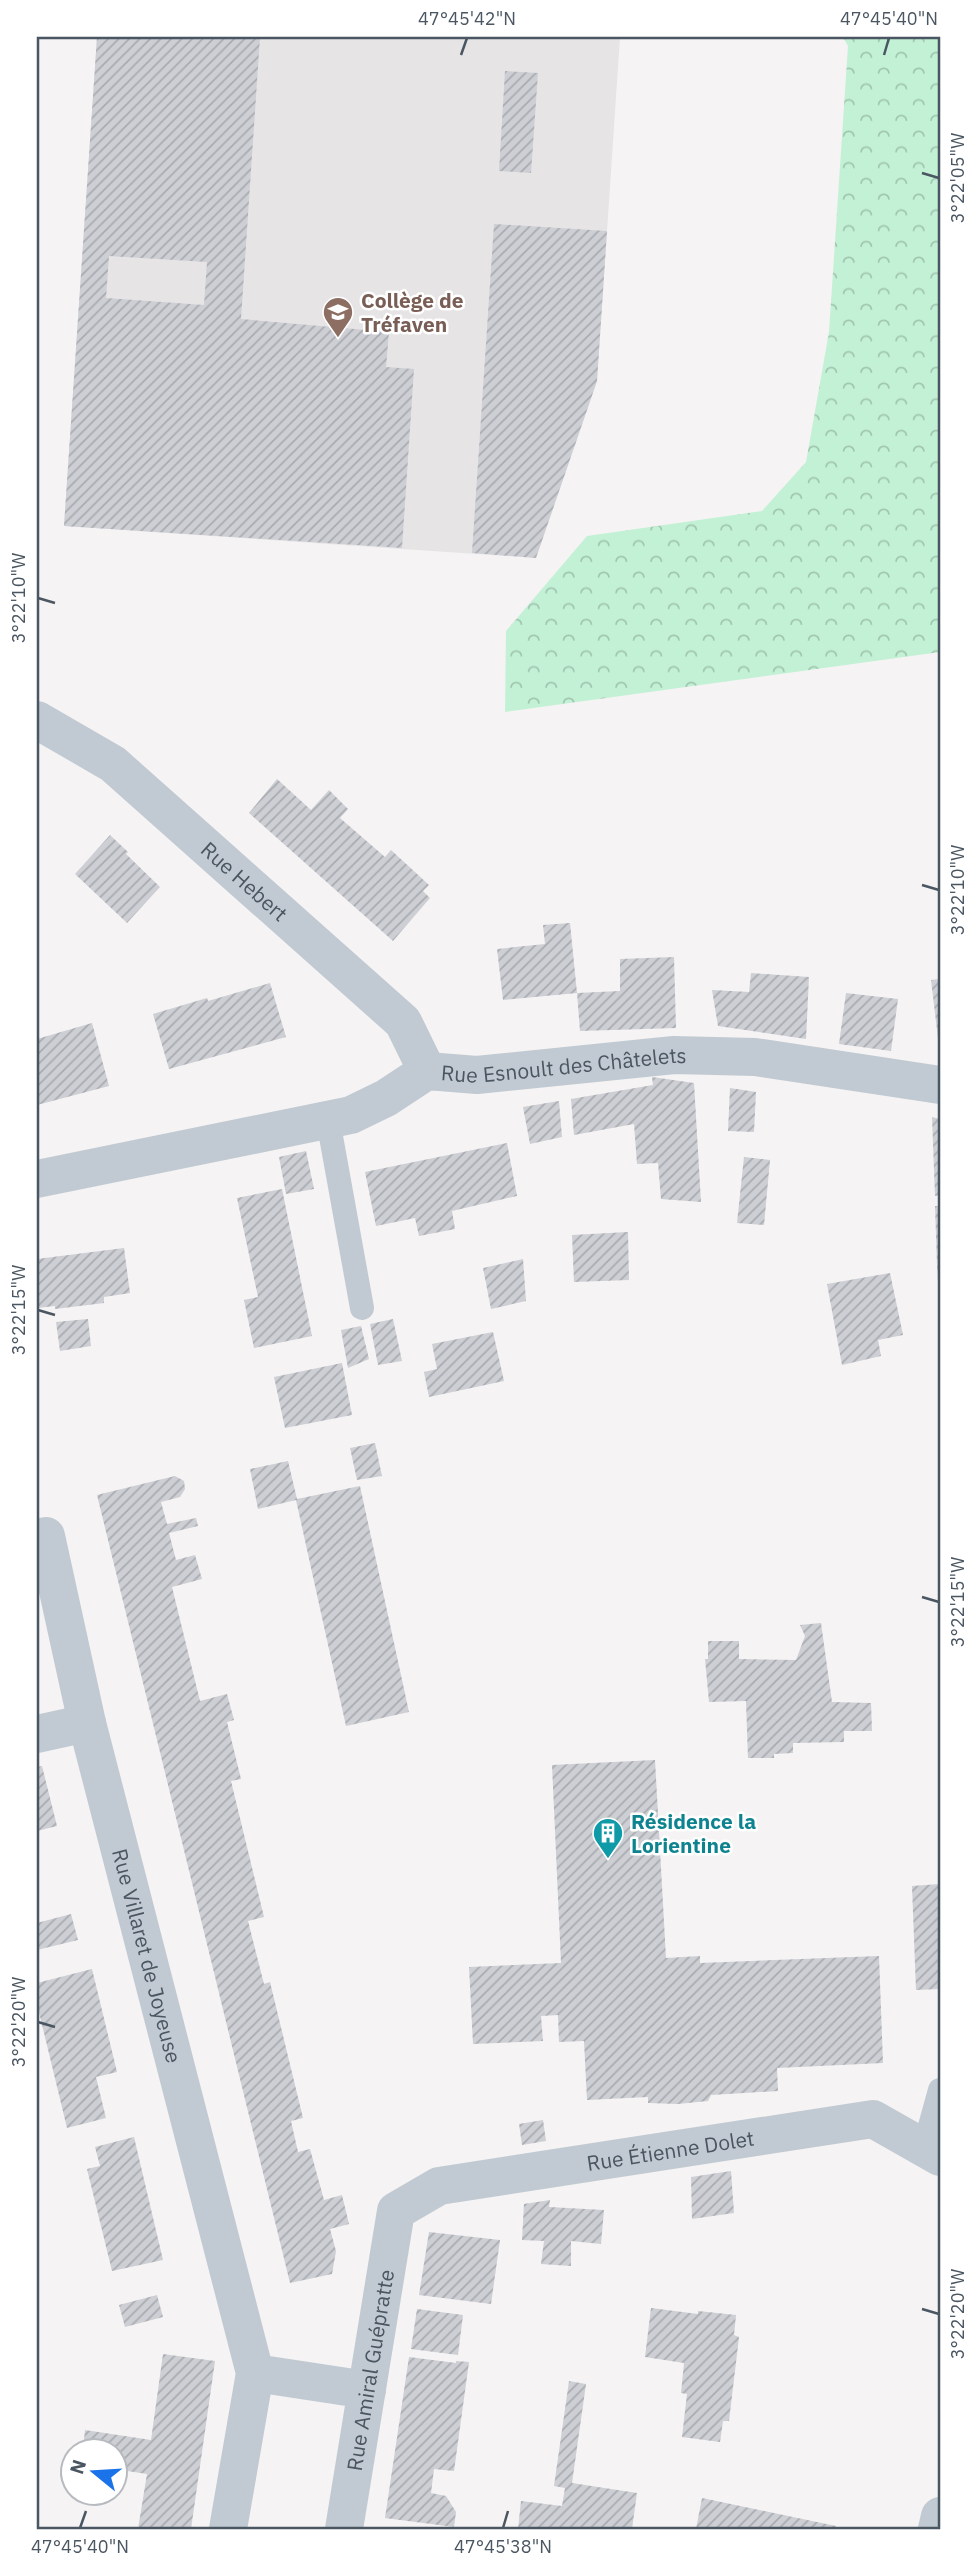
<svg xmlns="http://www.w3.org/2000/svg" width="977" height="2566" viewBox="0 0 977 2566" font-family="'IBM Plex Sans',sans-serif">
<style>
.education{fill:#e6e4e5}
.park{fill:url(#park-crowns)}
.building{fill:url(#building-hatch);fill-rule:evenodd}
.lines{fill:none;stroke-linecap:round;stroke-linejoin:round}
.service{stroke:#c1cad2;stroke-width:24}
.minor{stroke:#c1cad2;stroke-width:38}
.ticks{fill:none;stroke:#4a5661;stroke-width:2.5}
.labels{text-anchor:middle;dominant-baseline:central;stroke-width:5;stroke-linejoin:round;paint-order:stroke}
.education-label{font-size:21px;font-weight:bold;fill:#785e54;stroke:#fff;text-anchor:start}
.street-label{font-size:21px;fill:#4a5661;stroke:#fff}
.culture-label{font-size:21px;font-weight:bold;fill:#0d838f;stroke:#fff;text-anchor:start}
.neatline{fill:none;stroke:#4a5661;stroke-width:2.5}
.ticks-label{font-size:18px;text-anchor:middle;fill:#4a5661}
</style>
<defs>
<pattern id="park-crowns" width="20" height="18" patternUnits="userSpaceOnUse" patternTransform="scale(1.75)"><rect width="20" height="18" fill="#c3f1d5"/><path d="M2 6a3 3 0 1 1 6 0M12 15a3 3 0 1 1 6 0" fill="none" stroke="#a0c6b0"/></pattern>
<pattern id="building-hatch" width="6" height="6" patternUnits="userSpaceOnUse" patternTransform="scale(1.75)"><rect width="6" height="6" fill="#cdcfd5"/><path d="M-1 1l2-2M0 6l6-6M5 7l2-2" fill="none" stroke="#a8abb0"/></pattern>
</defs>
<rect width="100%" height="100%" fill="#f5f3f3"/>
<!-- education -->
<polygon class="education" points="97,37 620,37 597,381 536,558 64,526"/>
<!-- park -->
<polygon class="park" points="843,37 940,37 940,652 505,712 506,631 587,536 762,511 806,462 829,332 848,46"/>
<!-- building -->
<g class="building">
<path d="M97 37H260L241 319 389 332 386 367 414 369 402 548 64 526ZM109 256 207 262 204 305 106 298Z"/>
<polygon points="505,71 538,73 531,173 499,171"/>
<polygon points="494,224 607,231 597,381 536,558 472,553"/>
<polygon points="277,779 311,810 329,790 348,809 340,818 385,857 391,850 429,885 423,891 430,898 393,941 249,813"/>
<polygon points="110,835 128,852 126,854 160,887 127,923 75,874"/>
<polygon points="570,923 577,993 503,1000 497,949 545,944 543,925"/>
<polygon points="674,957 676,1028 580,1031 577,993 620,991 620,959"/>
<polygon points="751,973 809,977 806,1039 718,1026 712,990 749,992"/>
<polygon points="940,979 940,1038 938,1038 931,980"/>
<polygon points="270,983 286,1037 169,1069 153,1014 207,998 208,1001"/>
<polygon points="846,993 898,999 891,1051 839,1044"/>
<polygon points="92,1023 109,1086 37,1105 37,1039"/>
<polygon points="652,1077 694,1083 701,1202 661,1199 658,1163 637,1164 634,1124 574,1135 571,1099 653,1085"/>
<polygon points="730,1088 756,1092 754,1132 728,1131"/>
<polygon points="559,1101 562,1137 530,1144 523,1107"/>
<polygon points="932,1117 940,1119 940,1195 935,1196"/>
<polygon points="507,1143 517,1196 452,1211 455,1229 419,1236 415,1218 376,1226 365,1172"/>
<polygon points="306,1151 314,1189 286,1194 279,1157"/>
<polygon points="744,1157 770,1160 764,1225 737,1223"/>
<polygon points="282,1189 312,1336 254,1348 244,1300 258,1297 237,1198"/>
<polygon points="935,1206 940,1206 938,1281 937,1265"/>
<polygon points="628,1232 629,1280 574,1282 572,1235"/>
<polygon points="124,1248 130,1293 104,1297 104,1303 55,1309 55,1306 37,1308 37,1259"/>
<polygon points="523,1259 526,1301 491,1309 483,1268"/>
<polygon points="890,1273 903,1335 878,1340 881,1356 842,1365 827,1284"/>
<polygon points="88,1319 91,1346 60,1351 56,1322"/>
<polygon points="393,1319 402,1361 378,1365 370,1324"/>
<polygon points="361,1326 369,1359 348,1368 341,1330"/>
<polygon points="493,1332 504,1381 429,1397 424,1372 437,1369 432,1344"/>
<polygon points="342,1363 352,1415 285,1428 274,1377"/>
<polygon points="375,1443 382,1476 357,1480 350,1448"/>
<polygon points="288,1461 297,1499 360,1486 409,1712 346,1726 296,1500 258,1509 250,1469"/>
<polygon points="175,1476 184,1481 185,1489 180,1497 161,1502 167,1524 196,1518 198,1526 169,1533 176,1560 195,1555 202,1579 172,1587 200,1701 227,1694 234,1720 227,1722 241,1779 231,1781 264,1917 248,1921 264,1984 270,1982 303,2118 291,2121 298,2152 310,2149 324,2200 342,2195 349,2224 330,2229 336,2251 332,2274 290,2283 97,1495"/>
<polygon points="821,1623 832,1702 871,1703 872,1731 844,1731 844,1742 793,1743 793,1753 774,1754 774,1758 748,1758 746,1701 709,1702 705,1659 708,1659 708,1641 739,1641 739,1659 796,1660 805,1636 800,1625"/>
<polygon points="655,1760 666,1958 700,1956 700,1963 879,1956 883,2063 777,2068 778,2091 711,2095 708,2101 678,2104 648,2103 648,2097 587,2100 584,2041 559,2042 558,2015 541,2016 543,2041 473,2044 469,1967 561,1963 552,1765"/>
<polygon points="42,1766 57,1826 37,1831 37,1767"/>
<polygon points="940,1884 940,1989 916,1990 912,1886"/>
<polygon points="71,1914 78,1940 37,1950 37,1923"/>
<polygon points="92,1969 117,2072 96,2077 106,2118 67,2128 37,2004 37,1983"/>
<polygon points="543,2120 546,2141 522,2145 519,2124"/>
<polygon points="134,2137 163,2260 112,2271 87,2169 100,2166 95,2147"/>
<polygon points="731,2171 734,2213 692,2219 691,2177"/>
<polygon points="550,2200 549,2207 604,2210 601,2244 571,2241 571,2266 541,2264 544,2241 522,2240 524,2204"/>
<polygon points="429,2232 500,2240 491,2304 419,2295"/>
<polygon points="157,2295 163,2317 125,2327 119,2305"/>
<polygon points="651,2308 698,2314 698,2311 736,2315 734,2335 739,2337 729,2421 723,2421 720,2442 682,2437 687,2394 681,2393 684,2363 645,2357"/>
<polygon points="417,2309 463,2315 458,2355 411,2349"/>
<polygon points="163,2354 215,2361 191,2529 138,2529 147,2474 121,2470 120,2475 116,2474 116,2450 83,2450 85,2430 151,2440"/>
<polygon points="409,2357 456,2363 456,2361 469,2362 454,2471 434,2469 431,2493 446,2496 456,2512 454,2527 385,2518"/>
<polygon points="569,2381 586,2384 572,2483 637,2493 632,2529 518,2529 521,2501 562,2506 565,2488 554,2486"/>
<polygon points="702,2498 836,2526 836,2529 696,2529"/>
</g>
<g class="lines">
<!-- service -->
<g class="service">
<polyline points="328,1120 362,1308"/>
<polyline points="924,2148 940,2090"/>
</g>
<!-- minor -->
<g class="minor">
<path id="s1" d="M37 720 113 764 403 1022 427 1071"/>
<path id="s2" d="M37 1179 351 1115 386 1098 427 1071 477 1075 674 1055 755 1057 940 1085"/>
<path id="s3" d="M37 1538 46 1536 87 1723 255 2373 228 2529"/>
<polyline points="37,1734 87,1723"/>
<polyline points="255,2373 367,2390"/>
<path id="s4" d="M344 2529 396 2211 439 2186 873 2119 940 2157"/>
<polyline points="937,2529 940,2516"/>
</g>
</g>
<!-- ticks -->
<path class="ticks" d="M461 55 467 38M884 55 889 38M922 173 939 178M38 598 55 603M922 885 939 890M38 1310 55 1315M922 1597 939 1602M38 2022 55 2027M922 2309 939 2314M80 2528 86 2511M503 2528 508 2511"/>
<!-- icons -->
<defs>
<g id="school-pin" transform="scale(1.575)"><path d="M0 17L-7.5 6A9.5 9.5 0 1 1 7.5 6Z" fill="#8d6e63" stroke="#fff"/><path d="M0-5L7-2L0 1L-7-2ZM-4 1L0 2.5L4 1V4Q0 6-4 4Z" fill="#fff"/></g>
<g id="building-pin" transform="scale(1.575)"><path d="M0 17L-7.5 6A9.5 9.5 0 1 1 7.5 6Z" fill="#0f9aa8" stroke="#fff"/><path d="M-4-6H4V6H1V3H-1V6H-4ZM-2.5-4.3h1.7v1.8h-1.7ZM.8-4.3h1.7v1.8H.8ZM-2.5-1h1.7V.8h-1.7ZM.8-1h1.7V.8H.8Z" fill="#fff"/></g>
</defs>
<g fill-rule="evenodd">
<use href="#school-pin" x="338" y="312"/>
<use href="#building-pin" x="608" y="1833"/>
</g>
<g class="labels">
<!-- education labels -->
<g class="education-label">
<text x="361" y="300">Collège de<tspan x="361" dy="24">Tréfaven</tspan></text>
</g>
<!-- street labels -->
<g class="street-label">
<text stroke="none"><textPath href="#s1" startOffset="264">Rue Hebert</textPath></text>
<text stroke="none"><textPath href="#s2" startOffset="546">Rue Esnoult des Châtelets</textPath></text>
<text stroke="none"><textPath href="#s3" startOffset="441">Rue Villaret de Joyeuse</textPath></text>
<text stroke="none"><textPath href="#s4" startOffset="606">Rue Étienne Dolet</textPath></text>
<text stroke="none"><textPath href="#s4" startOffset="161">Rue Amiral Guépratte</textPath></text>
</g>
<!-- culture labels -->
<g class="culture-label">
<text x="631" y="1821">Résidence la<tspan x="631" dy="24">Lorientine</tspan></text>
</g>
</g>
<!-- border -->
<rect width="977" height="2566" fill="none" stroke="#ffffff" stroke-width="77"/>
<!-- north arrow -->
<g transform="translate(94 2472) rotate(288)"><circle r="33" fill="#ffffff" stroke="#b7bbc0" stroke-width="2"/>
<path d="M0-5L12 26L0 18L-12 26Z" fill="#1a73e8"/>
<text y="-10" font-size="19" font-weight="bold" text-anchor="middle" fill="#4a5661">N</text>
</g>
<rect x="38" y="38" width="901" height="2490" class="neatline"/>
<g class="ticks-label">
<text x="467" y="25">47°45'42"N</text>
<text x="889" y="25">47°45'40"N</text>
<text transform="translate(958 178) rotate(-90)" y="6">3°22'05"W</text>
<text transform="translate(19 598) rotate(-90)" y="6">3°22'10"W</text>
<text transform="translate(958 890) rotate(-90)" y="6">3°22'10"W</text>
<text transform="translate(19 1310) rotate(-90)" y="6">3°22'15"W</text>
<text transform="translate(958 1602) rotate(-90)" y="6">3°22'15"W</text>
<text transform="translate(19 2022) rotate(-90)" y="6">3°22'20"W</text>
<text transform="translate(958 2314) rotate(-90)" y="6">3°22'20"W</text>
<text x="80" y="2553">47°45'40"N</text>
<text x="503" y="2553">47°45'38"N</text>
</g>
</svg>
